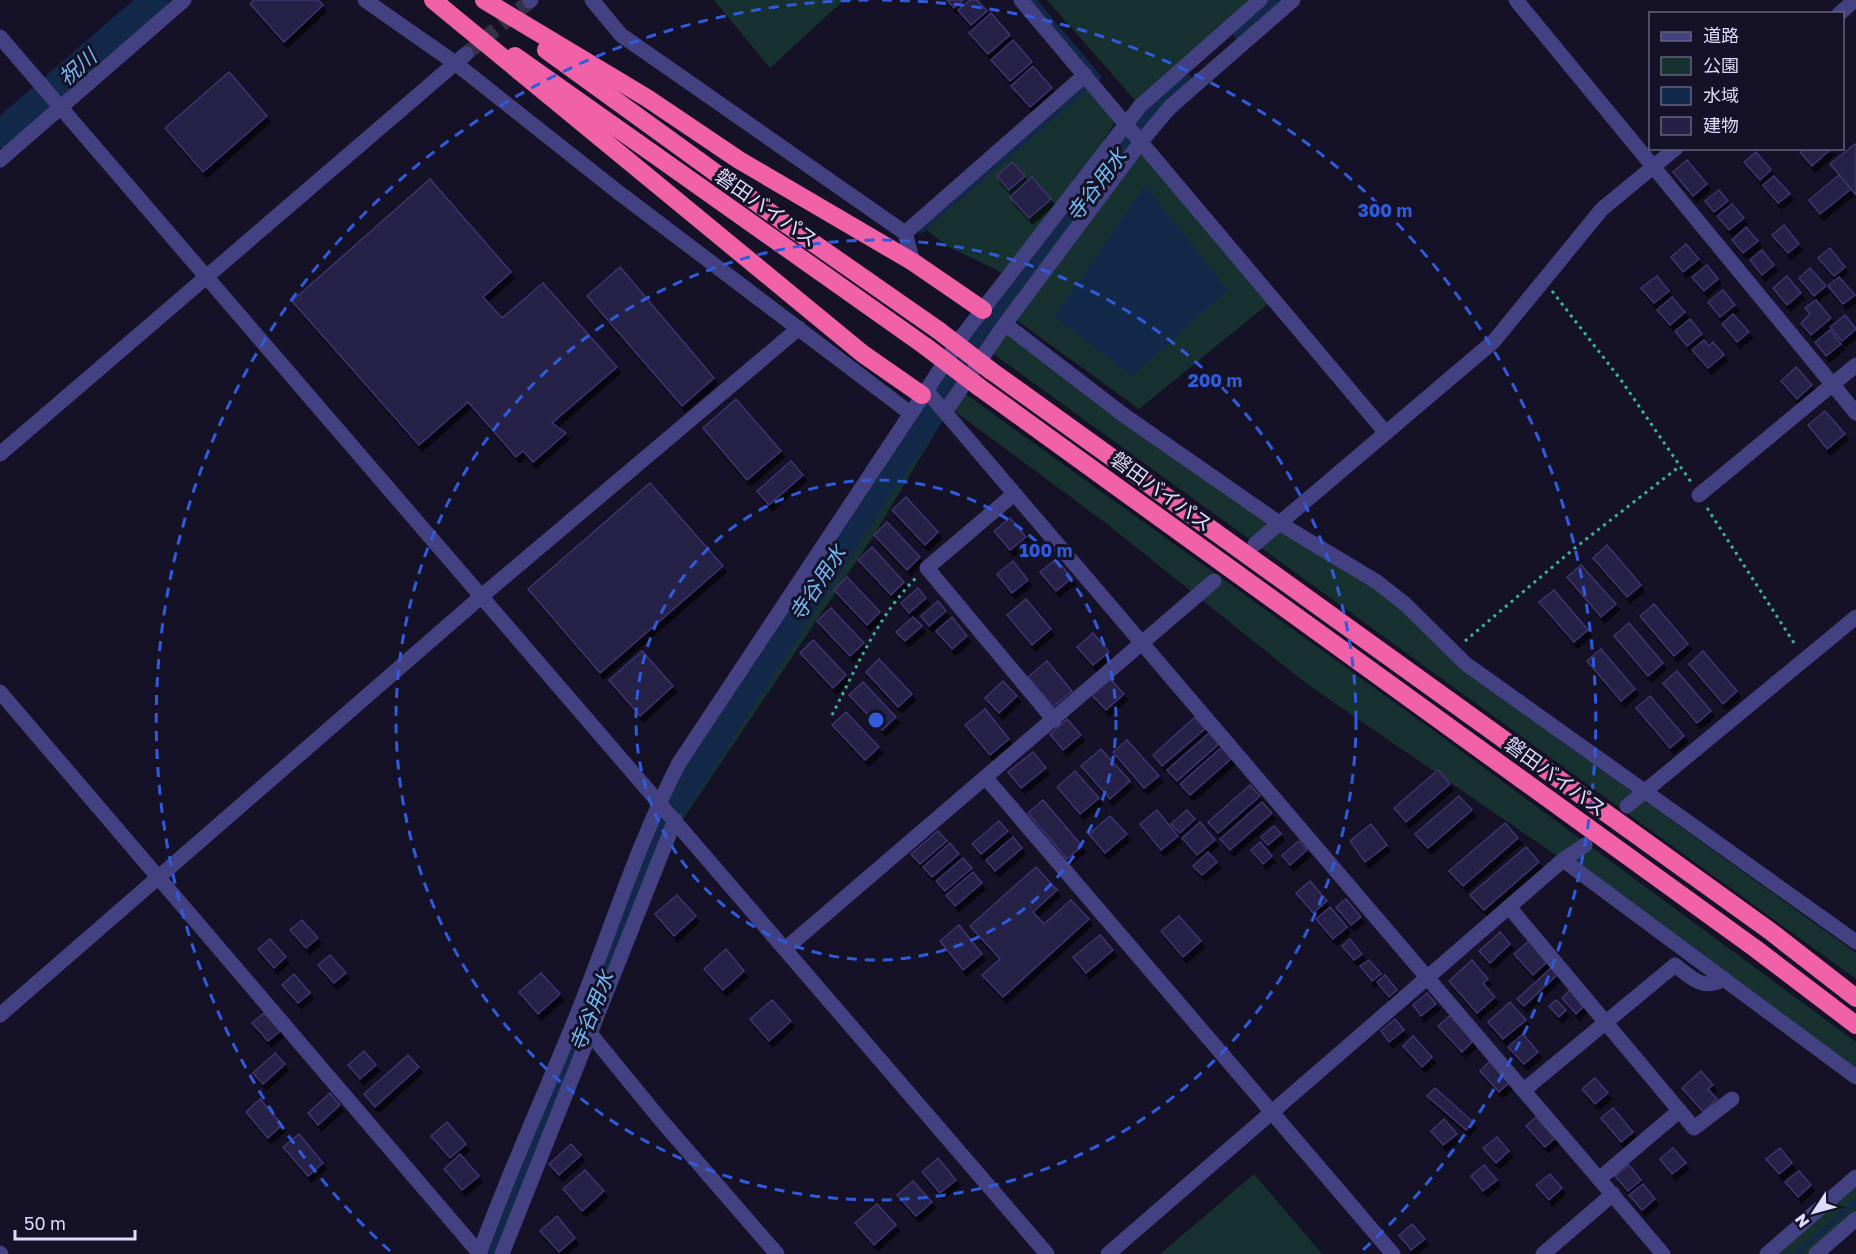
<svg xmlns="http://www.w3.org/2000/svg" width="1856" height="1254" viewBox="0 0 1856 1254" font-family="'Golos Text','Noto Sans JP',sans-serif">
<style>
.green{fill:#16312f}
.water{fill:#13294a}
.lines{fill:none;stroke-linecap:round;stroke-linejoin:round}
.stream{stroke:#13294a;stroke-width:4.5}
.river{stroke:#13294a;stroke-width:28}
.building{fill:#272046;stroke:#3f3470;stroke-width:1.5;filter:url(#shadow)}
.minor-tunnel{stroke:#333047;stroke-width:15;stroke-dasharray:15 8;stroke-linecap:butt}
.path{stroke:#3bb0a8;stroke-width:3;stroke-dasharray:3 4.5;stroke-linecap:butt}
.minor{stroke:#434182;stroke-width:15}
.highway{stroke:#f161a8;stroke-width:18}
.highway-bridge{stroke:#f161a8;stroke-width:18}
.ring{fill:none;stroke:#305cdc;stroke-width:3;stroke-dasharray:10 8}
.labels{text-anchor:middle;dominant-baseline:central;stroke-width:6;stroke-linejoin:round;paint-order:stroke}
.street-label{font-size:20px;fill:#dfdbfc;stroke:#151227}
.water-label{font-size:21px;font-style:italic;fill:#72b9f3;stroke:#151227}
.centre{fill:#305cdc;stroke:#151227;stroke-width:3}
.ring-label{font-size:18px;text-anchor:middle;font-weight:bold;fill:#305cdc;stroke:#151227;stroke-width:6;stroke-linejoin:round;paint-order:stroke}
</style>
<defs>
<filter id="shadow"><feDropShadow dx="3.5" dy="6" stdDeviation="0" flood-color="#0009"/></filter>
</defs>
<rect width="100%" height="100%" fill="#151227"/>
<!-- green -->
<g class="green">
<polygon points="714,0 844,0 770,68"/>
<polygon points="1047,0 1260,0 1140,106"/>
<polygon points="1085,75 1118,117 1063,207 1009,276 947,246 916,222"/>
<polygon points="1145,149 1273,300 1139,409 1011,316"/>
<polygon points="1005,324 1377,582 1479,682 1856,953 1856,979 988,350"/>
<polygon points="960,390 1430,728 1856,1042 1856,1077 1563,860 1307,684 1107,524 949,407"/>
<polygon points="910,413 938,428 874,535 679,825 502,1254 479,1254 659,800"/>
<polygon points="1254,1174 1322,1254 1160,1254"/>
<polygon points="1856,1177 1856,1217 1812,1254 1767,1254"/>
</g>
<!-- water -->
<polygon class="water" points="1145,185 1228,290 1132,376 1054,317"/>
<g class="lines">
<!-- stream -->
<g class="stream">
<polyline points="921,231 1099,77 1034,0"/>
<polyline points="1796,1254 1856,1202"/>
</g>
<!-- river -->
<g class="river">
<polyline points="1247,31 1281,0"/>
<polyline points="0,134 155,0"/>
<polyline points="492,1254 664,824 675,803 883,481 982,342 1114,158 1144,124 1183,88"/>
</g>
</g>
<!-- building -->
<g class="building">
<polygon points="254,0 318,0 323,5 284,42 250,4"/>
<polygon points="947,0 963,0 954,8"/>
<polygon points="970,0 977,0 987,11 971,25 958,10"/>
<polygon points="991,13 1010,35 988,54 969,33"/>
<polygon points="1013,40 1032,62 1010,81 991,60"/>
<polygon points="1033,66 1052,88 1030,107 1011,86"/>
<polygon points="229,72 267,116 203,172 165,128"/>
<polygon points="1855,144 1856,145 1856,195 1830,164"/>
<polygon points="1805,148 1832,148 1812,166 1800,152"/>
<polygon points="1756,152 1771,170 1760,180 1744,162"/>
<polygon points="1687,160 1707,184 1693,196 1673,172"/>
<polygon points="1012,162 1025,176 1009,190 997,176"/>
<polygon points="1839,175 1851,189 1820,214 1809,200"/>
<polygon points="1774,176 1790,194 1778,203 1763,185"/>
<polygon points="1032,177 1051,199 1029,218 1010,197"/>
<polygon points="430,179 511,272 483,297 502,318 543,283 617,367 552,423 566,433 533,462 523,451 516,457 468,402 419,445 292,301"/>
<polygon points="1719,190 1728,201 1714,212 1705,201"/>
<polygon points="1732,204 1744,218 1729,230 1717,216"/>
<polygon points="1784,225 1799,244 1788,253 1772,235"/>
<polygon points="1746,227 1758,241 1743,253 1732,240"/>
<polygon points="1686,244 1699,259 1683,272 1671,257"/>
<polygon points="1830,248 1845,267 1834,276 1818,258"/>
<polygon points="1762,250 1774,265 1762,275 1750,260"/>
<polygon points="1707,265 1718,279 1704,291 1692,277"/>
<polygon points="620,267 714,378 682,406 587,296"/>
<polygon points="1810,268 1826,286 1814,296 1799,278"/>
<polygon points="1657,276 1669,291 1654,303 1641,288"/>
<polygon points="1787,276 1801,293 1787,305 1773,288"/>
<polygon points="1839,277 1855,295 1843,304 1828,286"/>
<polygon points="1723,290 1735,305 1720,317 1708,302"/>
<polygon points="1672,297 1685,312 1670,325 1657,310"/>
<polygon points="1816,300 1831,318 1811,335 1801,323 1810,314 1805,308"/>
<polygon points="1733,314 1749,332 1737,342 1722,324"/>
<polygon points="1845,315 1856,329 1842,341 1830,327"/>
<polygon points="1690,319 1702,334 1687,346 1675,331"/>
<polygon points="1830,330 1841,344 1826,356 1815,342"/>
<polygon points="1704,340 1709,346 1713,342 1724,355 1708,368 1692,350"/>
<polygon points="1796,367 1812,385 1797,399 1781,381"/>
<polygon points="736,399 781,451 747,480 703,428"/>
<polygon points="1825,411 1845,434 1827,449 1808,425"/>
<polygon points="791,461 803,475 769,505 757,491"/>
<polygon points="650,483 723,566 600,673 528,589"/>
<polygon points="906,497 938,532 925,545 892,510"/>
<polygon points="1010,518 1026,537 1010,550 994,531"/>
<polygon points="887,522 920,557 907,570 874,535"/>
<polygon points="1607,545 1641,585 1627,597 1593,558"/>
<polygon points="872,547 904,582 891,595 858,560"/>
<polygon points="1056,559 1072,578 1056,591 1040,572"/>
<polygon points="1013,561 1028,580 1012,593 997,574"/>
<polygon points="1581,565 1616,604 1601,617 1567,577"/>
<polygon points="847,577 880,612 867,625 834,590"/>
<polygon points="918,588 926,598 909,613 901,603"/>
<polygon points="1554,590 1588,630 1574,642 1539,602"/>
<polygon points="1026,599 1051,629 1032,645 1007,615"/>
<polygon points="938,601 946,611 929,626 921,616"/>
<polygon points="1654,604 1688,644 1674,656 1640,616"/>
<polygon points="831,608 864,643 850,656 817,621"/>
<polygon points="913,617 922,626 905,641 896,632"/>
<polygon points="952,617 967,636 952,649 936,631"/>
<polygon points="1629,623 1663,663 1648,676 1614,636"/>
<polygon points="1093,633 1109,652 1093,665 1077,647"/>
<polygon points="813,640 846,675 833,688 800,653"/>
<polygon points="1601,649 1635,689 1621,701 1587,661"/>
<polygon points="642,651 673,686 640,716 609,680"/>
<polygon points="1703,651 1737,691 1723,704 1689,664"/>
<polygon points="879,659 912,694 898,707 866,672"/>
<polygon points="1047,661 1072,691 1053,707 1028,677"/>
<polygon points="1677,671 1711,711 1697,723 1663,683"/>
<polygon points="1110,679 1124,694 1106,710 1092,695"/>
<polygon points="1003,681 1017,696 999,713 985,698"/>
<polygon points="863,682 896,717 882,730 849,695"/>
<polygon points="1650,696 1684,736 1670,748 1636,708"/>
<polygon points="985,709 1009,739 990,755 965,725"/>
<polygon points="846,712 879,747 865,760 832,725"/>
<polygon points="1195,717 1205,729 1162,766 1153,755"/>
<polygon points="1067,719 1081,735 1063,750 1050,734"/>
<polygon points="1209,733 1219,744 1177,781 1167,770"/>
<polygon points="1127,740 1159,776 1144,788 1113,752"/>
<polygon points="1222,747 1232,758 1190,795 1180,784"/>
<polygon points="1101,749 1130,781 1110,799 1081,766"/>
<polygon points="1033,752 1046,768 1021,788 1008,772"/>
<polygon points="1438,770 1450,784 1406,822 1394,808"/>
<polygon points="1075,771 1099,798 1080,814 1057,787"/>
<polygon points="1250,785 1260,796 1218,833 1208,822"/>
<polygon points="1459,796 1472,810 1428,848 1415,834"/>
<polygon points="1043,800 1082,846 1067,859 1028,813"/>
<polygon points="1262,802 1272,813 1230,850 1220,839"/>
<polygon points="1157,810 1178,836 1161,850 1140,824"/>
<polygon points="1187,810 1195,819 1180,833 1171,824"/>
<polygon points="1110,816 1127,834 1105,853 1089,834"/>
<polygon points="999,821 1008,831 981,854 972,844"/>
<polygon points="1200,822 1215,840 1197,855 1182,838"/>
<polygon points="1505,823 1518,838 1463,886 1449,871"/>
<polygon points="1371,824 1387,845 1365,862 1350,841"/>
<polygon points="1274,826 1281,834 1268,845 1261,837"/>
<polygon points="938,831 947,841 920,864 911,854"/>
<polygon points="1013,837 1022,848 995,871 986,860"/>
<polygon points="1299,841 1307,850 1290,865 1282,855"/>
<polygon points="1260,842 1272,856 1263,864 1251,850"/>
<polygon points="950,843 959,854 932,877 923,867"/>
<polygon points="1526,847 1539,862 1484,910 1470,895"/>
<polygon points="1208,852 1217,862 1202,875 1193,866"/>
<polygon points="963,858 972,868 945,891 936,881"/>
<polygon points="1036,867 1057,890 1033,912 1044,924 1071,900 1089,919 1003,997 982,975 1000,959 970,926"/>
<polygon points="973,872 982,883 955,906 946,895"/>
<polygon points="1310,881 1327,901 1313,913 1296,893"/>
<polygon points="677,895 696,916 674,936 655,914"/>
<polygon points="1346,899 1361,917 1351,925 1336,907"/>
<polygon points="1330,907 1347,927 1333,939 1316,919"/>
<polygon points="1179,916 1201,941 1183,957 1161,931"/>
<polygon points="302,920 318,938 306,948 290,930"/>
<polygon points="959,925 982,954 963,970 940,941"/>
<polygon points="1500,932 1510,944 1490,963 1479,951"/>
<polygon points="1100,935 1113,950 1086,973 1073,957"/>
<polygon points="270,939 286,957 274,968 258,949"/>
<polygon points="1350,939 1362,954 1354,960 1342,946"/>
<polygon points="1529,941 1547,962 1533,975 1514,954"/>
<polygon points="726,949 744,971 723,990 704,969"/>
<polygon points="330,955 346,973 334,983 318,965"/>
<polygon points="1369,960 1381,974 1372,981 1360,966"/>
<polygon points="1472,960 1488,979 1483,983 1495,997 1477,1013 1449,981"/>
<polygon points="1551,968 1557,975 1524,1006 1517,999"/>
<polygon points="541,973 560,994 538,1014 519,992"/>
<polygon points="294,974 310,993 298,1003 282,985"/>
<polygon points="1385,975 1397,990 1389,997 1377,982"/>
<polygon points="1570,990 1584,1006 1576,1014 1562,998"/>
<polygon points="1427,993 1436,1004 1421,1016 1413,1005"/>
<polygon points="772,1000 791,1021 769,1041 750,1019"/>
<polygon points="1556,1000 1566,1010 1559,1017 1549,1006"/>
<polygon points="1510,1002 1526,1020 1503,1039 1488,1022"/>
<polygon points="264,1013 280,1031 268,1041 252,1023"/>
<polygon points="1451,1015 1474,1040 1462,1052 1438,1026"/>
<polygon points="1395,1019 1404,1030 1389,1042 1381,1031"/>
<polygon points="1523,1034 1538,1052 1524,1064 1508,1047"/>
<polygon points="1413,1036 1432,1057 1422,1067 1403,1046"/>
<polygon points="364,1051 376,1065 360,1079 348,1065"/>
<polygon points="275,1053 285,1064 263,1084 253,1073"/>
<polygon points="408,1055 419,1067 375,1107 364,1094"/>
<polygon points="1490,1061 1510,1082 1499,1092 1480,1071"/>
<polygon points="1701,1071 1713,1085 1708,1089 1717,1099 1703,1112 1682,1088"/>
<polygon points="1595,1078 1608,1093 1595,1104 1582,1089"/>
<polygon points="1435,1088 1473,1122 1466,1130 1427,1096"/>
<polygon points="330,1093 340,1105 318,1125 308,1113"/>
<polygon points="260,1099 282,1125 268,1138 246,1112"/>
<polygon points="1613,1108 1633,1132 1621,1142 1601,1118"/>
<polygon points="1536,1117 1555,1138 1545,1147 1526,1126"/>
<polygon points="1444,1119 1457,1134 1443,1145 1431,1131"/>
<polygon points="447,1122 466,1144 450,1158 431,1136"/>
<polygon points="299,1134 323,1163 308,1176 283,1147"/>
<polygon points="1497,1137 1509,1151 1496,1163 1483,1148"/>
<polygon points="571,1144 581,1155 559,1175 549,1164"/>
<polygon points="1673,1148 1686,1163 1672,1174 1660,1159"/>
<polygon points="1780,1148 1792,1163 1779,1174 1766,1159"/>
<polygon points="460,1154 479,1176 462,1190 444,1169"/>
<polygon points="938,1158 956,1180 940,1193 922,1172"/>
<polygon points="1484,1165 1497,1180 1483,1191 1471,1176"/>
<polygon points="1629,1165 1641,1180 1628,1191 1615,1176"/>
<polygon points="585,1170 604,1191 582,1211 563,1189"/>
<polygon points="1799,1171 1811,1185 1798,1197 1785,1182"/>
<polygon points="1550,1174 1562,1188 1549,1200 1536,1185"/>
<polygon points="913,1181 932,1202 916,1216 897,1195"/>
<polygon points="1643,1184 1655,1199 1642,1210 1629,1195"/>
<polygon points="877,1204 896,1225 874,1245 855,1223"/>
<polygon points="557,1216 575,1238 559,1252 540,1231"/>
<polygon points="1412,1224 1425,1239 1411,1250 1399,1235"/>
</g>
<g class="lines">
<!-- minor-tunnel -->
<polyline class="minor-tunnel" points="466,54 530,1"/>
<!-- path -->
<g class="path">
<polyline points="1552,291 1621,380 1691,482"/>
<polyline points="1707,508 1796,646"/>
<polyline points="1465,641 1576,547 1680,466"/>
<path d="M832 715C857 667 878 615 917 577"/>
</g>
<!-- minor -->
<g class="minor">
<polyline points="365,0 455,63 618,192 910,413"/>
<polyline points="592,0 621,35 905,233 913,262"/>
<polyline points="1021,0 1386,433"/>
<polyline points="1516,0 1856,413"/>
<polyline points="530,1 531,0"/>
<polyline points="1839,14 1855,0"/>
<polyline points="0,37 1047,1254"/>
<polyline points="0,160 184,0"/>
<polyline points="905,233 1085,75"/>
<polyline points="1005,324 1125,416 1279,523 1377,582 1405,604 1466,664 1856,942"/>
<polyline points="926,390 1663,1254"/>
<polyline points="945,412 1005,324 1140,143 1170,107 1293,0"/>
<polyline points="0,454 466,54"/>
<polyline points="1014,494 927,568 1054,720"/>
<polyline points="1699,495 1856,365"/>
<polyline points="1255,544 1494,341 1602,209 1676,148"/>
<polyline points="0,692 480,1254"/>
<polyline points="986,778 1393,1254"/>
<polyline points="1627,806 1856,617"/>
<polyline points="1563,860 1856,1077"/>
<polyline points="1509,907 1694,1128 1732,1099"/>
<polyline points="785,949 1214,581"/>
<polyline points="0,1015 483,595 799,328"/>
<polyline points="584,1026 660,1119 777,1254"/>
<path d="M1524 1090 1675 965C1691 978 1703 991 1724 979"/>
<polyline points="1599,1179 1679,1111"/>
<polyline points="0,1253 1,1254"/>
<path d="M479 1254C508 1174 544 1096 576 1017 610 933 637 844 679 763L963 335 1140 106 1260 0"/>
<polyline points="502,1254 675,820"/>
<polyline points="1108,1254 1563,860 1585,845"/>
<polyline points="1543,1254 1613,1194"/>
<polyline points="1767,1254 1856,1177"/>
<polyline points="1816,1254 1856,1219"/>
</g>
<!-- highway -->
<g class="highway">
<polyline points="433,0 863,354 922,395"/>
<polyline points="484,0 647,98 739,160 913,262 983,310"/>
<polyline points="546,50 789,226 938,330"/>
<polyline points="515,56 925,346"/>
<polyline points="990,370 1770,931 1856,998"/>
<polyline points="979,387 1756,949 1856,1025"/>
</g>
<!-- highway-bridge -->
<g class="highway-bridge">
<polyline points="938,330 990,370"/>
<polyline points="925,346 979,387"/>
</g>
</g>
<!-- distance rings -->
<g class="ring">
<circle cx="876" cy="720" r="240"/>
<circle cx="876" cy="720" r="480"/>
<path d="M390 1251A720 720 0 0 1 870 0M882 0A720 720 0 0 1 1362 1251"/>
</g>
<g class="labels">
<!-- street labels -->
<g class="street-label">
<text transform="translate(767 207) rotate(35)">磐田バイパス</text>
<text transform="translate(1162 491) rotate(36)">磐田バイパス</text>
<text transform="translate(1556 776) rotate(36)">磐田バイパス</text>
</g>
<!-- water labels -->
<g class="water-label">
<text transform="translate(77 67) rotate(-41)">祝川</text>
<text transform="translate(1096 185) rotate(-53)">寺谷用水</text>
<text transform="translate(817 583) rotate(-57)">寺谷用水</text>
<text transform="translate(591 1011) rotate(-68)">寺谷用水</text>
</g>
</g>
<circle cx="876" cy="720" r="9" class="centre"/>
<g class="ring-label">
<text x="1385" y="217">300 m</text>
<text x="1215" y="387">200 m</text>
<text x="1046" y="557">100 m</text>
</g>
<!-- legend -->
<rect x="1649" y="12" width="195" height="138" fill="#151227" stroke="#66627c" stroke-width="1.5"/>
<rect x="1661" y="32" width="30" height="9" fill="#434182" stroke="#66627c" stroke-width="1.5"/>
<text x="1703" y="42" font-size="18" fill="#dfdbfc">道路</text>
<rect x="1661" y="57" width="30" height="18" fill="#16312f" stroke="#66627c" stroke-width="1.5"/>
<text x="1703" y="72" font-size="18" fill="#dfdbfc">公園</text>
<rect x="1661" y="87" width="30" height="18" fill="#13294a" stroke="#66627c" stroke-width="1.5"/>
<text x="1703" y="102" font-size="18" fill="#dfdbfc">水域</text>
<rect x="1661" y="117" width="30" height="18" fill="#272046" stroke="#66627c" stroke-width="1.5"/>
<text x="1703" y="132" font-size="18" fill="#dfdbfc">建物</text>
<!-- north arrow -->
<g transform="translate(1814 1212) rotate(234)" stroke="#151227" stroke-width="4.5" paint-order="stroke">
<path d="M0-4.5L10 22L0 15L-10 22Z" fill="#dfdbfc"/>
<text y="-9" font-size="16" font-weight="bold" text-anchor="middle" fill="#dfdbfc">N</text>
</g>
<!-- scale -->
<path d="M15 1230v9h120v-9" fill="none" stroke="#dfdbfc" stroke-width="3"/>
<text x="24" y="1230" font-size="18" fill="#dfdbfc" stroke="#151227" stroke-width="4.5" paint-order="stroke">50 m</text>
</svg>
